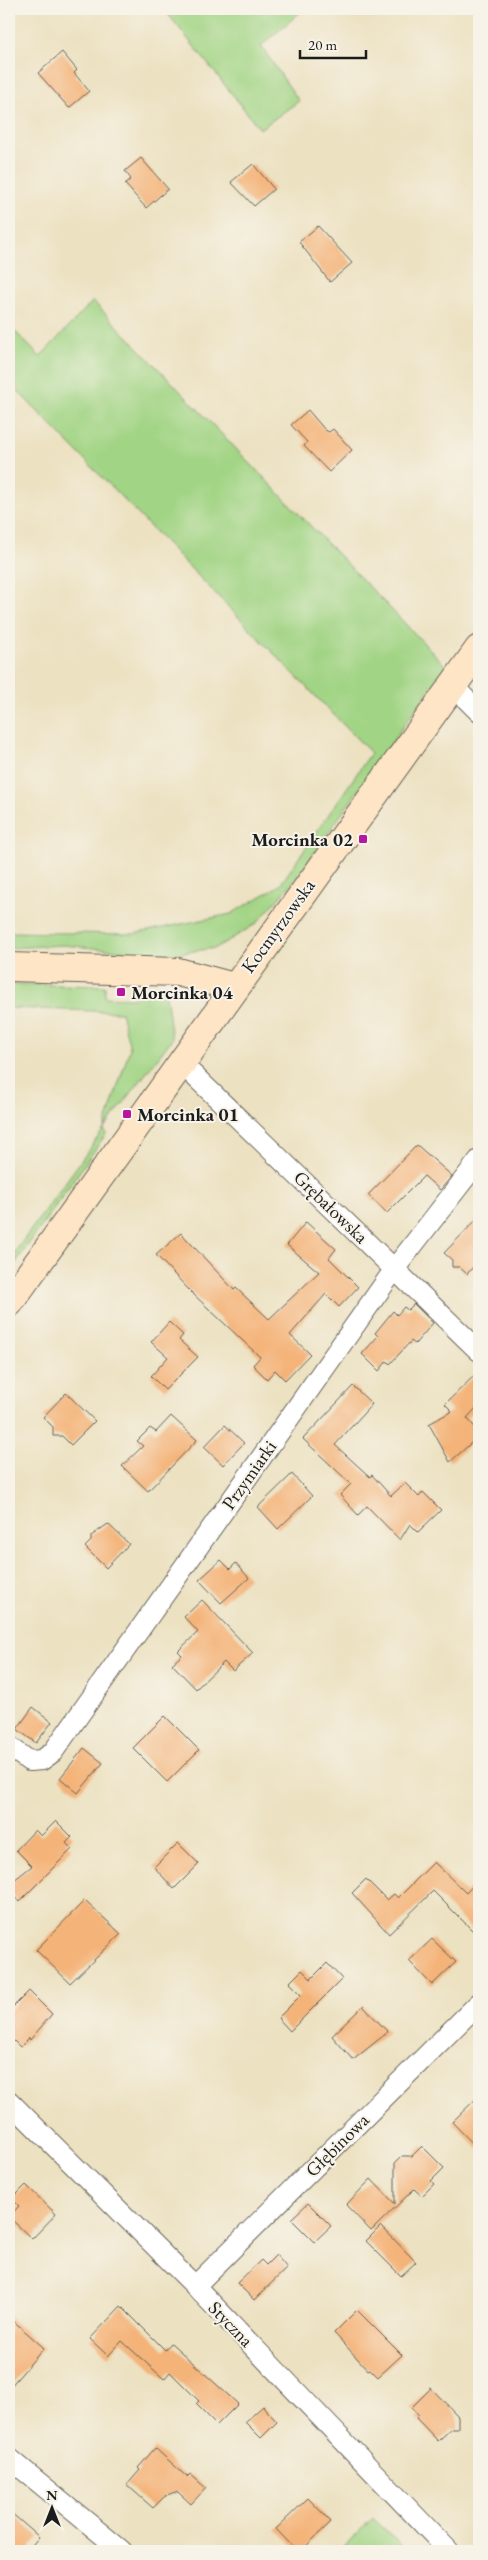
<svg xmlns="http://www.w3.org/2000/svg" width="488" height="2560" viewBox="0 0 488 2560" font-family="'EB Garamond',serif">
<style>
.green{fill:#a1d484;stroke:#5e7850}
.building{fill:#f4b378}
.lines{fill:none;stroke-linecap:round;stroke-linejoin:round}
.street-casing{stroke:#656156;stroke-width:22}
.secondary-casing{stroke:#656156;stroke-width:30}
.street{stroke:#fff;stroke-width:20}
.secondary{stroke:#fde5c5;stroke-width:28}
.poi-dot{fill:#b5179e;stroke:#f7f3e8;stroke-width:2}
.labels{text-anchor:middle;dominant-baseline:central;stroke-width:4;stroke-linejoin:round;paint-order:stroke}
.poi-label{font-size:19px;font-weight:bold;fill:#1c1c1c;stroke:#f7f3e8;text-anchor:start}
.street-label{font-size:19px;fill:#1c1c1c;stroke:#f7f3e8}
</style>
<rect width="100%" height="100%" fill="#f7f3e8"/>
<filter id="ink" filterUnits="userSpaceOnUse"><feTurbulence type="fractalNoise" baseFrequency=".02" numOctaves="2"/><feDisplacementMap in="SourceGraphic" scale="10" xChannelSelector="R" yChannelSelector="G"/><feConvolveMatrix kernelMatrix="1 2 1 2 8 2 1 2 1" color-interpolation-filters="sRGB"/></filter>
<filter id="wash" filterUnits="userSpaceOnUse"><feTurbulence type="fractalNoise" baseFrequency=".0096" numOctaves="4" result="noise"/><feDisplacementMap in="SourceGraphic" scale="20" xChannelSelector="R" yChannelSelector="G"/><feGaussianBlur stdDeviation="1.12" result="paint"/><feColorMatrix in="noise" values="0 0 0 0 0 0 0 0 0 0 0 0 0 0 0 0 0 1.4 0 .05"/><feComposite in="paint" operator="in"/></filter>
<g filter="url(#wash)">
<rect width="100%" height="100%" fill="#ece1c1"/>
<!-- green -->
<g class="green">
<polygon points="164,9 304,9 261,46 299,101 260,129"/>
<polygon points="93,301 446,666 295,880 256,924 216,948 164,955 63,945 9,948 9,932 133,934 231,914 280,885 371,753 9,382 9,325 40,357"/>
<polygon points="9,984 105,986 105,997 134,998 136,991 166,994 172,1039 104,1129 106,1134 9,1272 9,1260 104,1129 130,1048 121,1012 9,1008"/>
<polygon points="373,2518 407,2551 339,2551"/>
</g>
<g id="blocks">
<!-- building -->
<g class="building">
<polygon points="62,52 77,70 74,73 89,91 69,108 38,73"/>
<polygon points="141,158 168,189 146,208 125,184 131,179 125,171"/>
<polygon points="253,164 274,189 254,206 231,182"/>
<polygon points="318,226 352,263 330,282 299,242"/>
<polygon points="308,410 325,430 329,432 333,429 352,450 329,472 304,446 307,442 291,425"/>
<polygon points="417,1145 452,1176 440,1190 424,1176 387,1213 368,1195"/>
<polygon points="479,1217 479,1260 467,1274 459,1267 452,1267 452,1260 444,1253"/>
<polygon points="306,1222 336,1249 329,1258 358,1287 339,1307 326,1294 290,1335 310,1354 285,1380 275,1370 267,1379 253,1365 260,1357 191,1292 156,1255 181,1233 234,1290 236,1288 269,1319 319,1272 287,1245"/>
<polygon points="414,1304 433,1323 415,1344 411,1341 390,1364 387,1361 379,1371 362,1354 378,1336 375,1333 393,1311 397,1315 404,1307 408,1310"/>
<polygon points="169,1322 183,1335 179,1340 198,1357 165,1390 151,1376 168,1357 151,1342"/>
<polygon points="479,1371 479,1405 467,1418 479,1432 479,1436 450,1462 429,1424 452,1411 445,1404"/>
<polygon points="353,1386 372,1404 335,1445 370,1477 372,1475 391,1496 405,1483 419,1497 423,1492 441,1510 418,1532 410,1524 400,1540 367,1506 358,1515 340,1495 351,1484 303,1439"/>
<polygon points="66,1393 95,1421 71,1445 62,1436 53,1436 53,1427 43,1417"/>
<polygon points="171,1416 197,1440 148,1491 122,1466 143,1446 137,1441 150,1428 156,1432"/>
<polygon points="225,1425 244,1443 223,1465 204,1447"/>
<polygon points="292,1474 312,1496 278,1529 258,1507"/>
<polygon points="108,1524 129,1544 106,1568 85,1547 91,1541 91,1536"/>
<polygon points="221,1560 230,1569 236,1563 249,1578 221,1603 199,1580"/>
<polygon points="202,1600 253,1653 233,1671 224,1662 196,1689 172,1664 182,1655 178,1651 198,1632 184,1617"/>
<polygon points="33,1707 52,1722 36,1743 17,1729"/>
<polygon points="165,1716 199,1750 167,1782 133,1748"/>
<polygon points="84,1748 103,1763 78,1793 60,1778"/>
<polygon points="56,1821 72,1837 66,1843 72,1849 19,1902 9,1889 9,1884 32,1866 16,1850 35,1830 41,1836"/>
<polygon points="178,1843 199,1864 174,1889 154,1867"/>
<polygon points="434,1862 466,1893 479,1879 479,1937 433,1891 389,1934 352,1893 366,1879 387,1900 394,1894 398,1898"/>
<polygon points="85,1900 121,1934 70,1983 36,1950"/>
<polygon points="432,1939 456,1962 432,1985 409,1961"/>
<polygon points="327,1963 342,1979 290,2031 278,2018 301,1995 289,1983 302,1970 311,1979"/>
<polygon points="29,1991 52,2014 30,2040 29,2038 20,2047 9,2036 9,2011"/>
<polygon points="363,2006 388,2032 353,2060 332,2036"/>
<polygon points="479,2096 479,2150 452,2122"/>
<polygon points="422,2146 444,2168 431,2181 434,2184 422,2196 414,2189 371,2231 346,2205 371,2179 395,2204 395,2163 402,2156 412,2156"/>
<polygon points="26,2185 56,2214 32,2239 9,2217 19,2206 12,2199"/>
<polygon points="308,2203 331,2226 314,2242 291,2219"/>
<polygon points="381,2226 416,2262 401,2276 366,2241"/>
<polygon points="276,2255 287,2268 254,2300 237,2283 261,2260 266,2265"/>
<polygon points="121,2306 165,2350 171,2343 238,2404 217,2425 196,2404 199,2401 170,2372 164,2379 122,2341 108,2356 90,2339"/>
<polygon points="357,2310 402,2355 378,2377 370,2369 368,2370 334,2333"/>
<polygon points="9,2317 44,2348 9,2388"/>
<polygon points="431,2388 458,2416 458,2429 451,2429 438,2441 416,2418 419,2415 411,2408"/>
<polygon points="263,2406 277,2422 261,2438 245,2422"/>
<polygon points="155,2448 187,2477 190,2474 206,2488 191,2504 178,2492 164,2497 153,2508 127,2485 140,2470 138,2468"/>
<polygon points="308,2498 331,2522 301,2551 297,2551 276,2529"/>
<polygon points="9,2511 39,2537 27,2551 9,2551"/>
</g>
</g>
</g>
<g filter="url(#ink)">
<use href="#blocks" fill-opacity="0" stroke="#656156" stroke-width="1"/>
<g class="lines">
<!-- street casing -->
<g class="street-casing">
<g id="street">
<polyline points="452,685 479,712"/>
<polyline points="181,1063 479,1351"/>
<polyline points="9,1746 29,1761 42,1760 53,1752 399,1263 479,1160"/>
<polyline points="9,2101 195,2286 449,2551"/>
<polyline points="195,2286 479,2003"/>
<polyline points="9,2458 122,2551"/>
</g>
</g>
<!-- secondary casing -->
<g class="secondary-casing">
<g id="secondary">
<polyline points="9,967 178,972 234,987"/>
<polyline points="9,1303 479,649"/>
</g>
</g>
<!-- street -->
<use href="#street" class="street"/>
<!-- secondary -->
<use href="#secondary" class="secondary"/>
</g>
</g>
<!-- markers -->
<g class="poi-dot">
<rect x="358" y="834" width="10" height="10" rx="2.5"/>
<rect x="116" y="987" width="10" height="10" rx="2.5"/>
<rect x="122" y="1109" width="10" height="10" rx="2.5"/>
</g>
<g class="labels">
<!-- poi labels -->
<g class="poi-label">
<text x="353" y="839" text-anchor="end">Morcinka 02</text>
<text x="131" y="992">Morcinka 04</text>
<text x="137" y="1114">Morcinka 01</text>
</g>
<!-- street labels -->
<g class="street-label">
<text transform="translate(278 926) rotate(-54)">Kocmyrzowska</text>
<text transform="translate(331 1207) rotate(44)">Grębałowska</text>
<text transform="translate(249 1475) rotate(-55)">Przymiarki</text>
<text transform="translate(337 2145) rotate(-45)">Głębinowa</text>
<text transform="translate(231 2324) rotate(46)">Styczna</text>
</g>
</g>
<!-- margin -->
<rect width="488" height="2560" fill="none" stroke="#f7f3e8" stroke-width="30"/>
<!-- north arrow -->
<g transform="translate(52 2508)" stroke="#f7f3e8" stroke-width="4" paint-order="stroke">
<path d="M0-4L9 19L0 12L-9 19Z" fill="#1c1c1c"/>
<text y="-8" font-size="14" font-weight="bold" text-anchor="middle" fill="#1c1c1c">N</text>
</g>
<!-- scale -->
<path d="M300 50v8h66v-8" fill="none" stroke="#1c1c1c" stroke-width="2.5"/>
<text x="308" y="50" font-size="15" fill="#1c1c1c" stroke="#f7f3e8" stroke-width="4" paint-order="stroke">20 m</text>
</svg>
